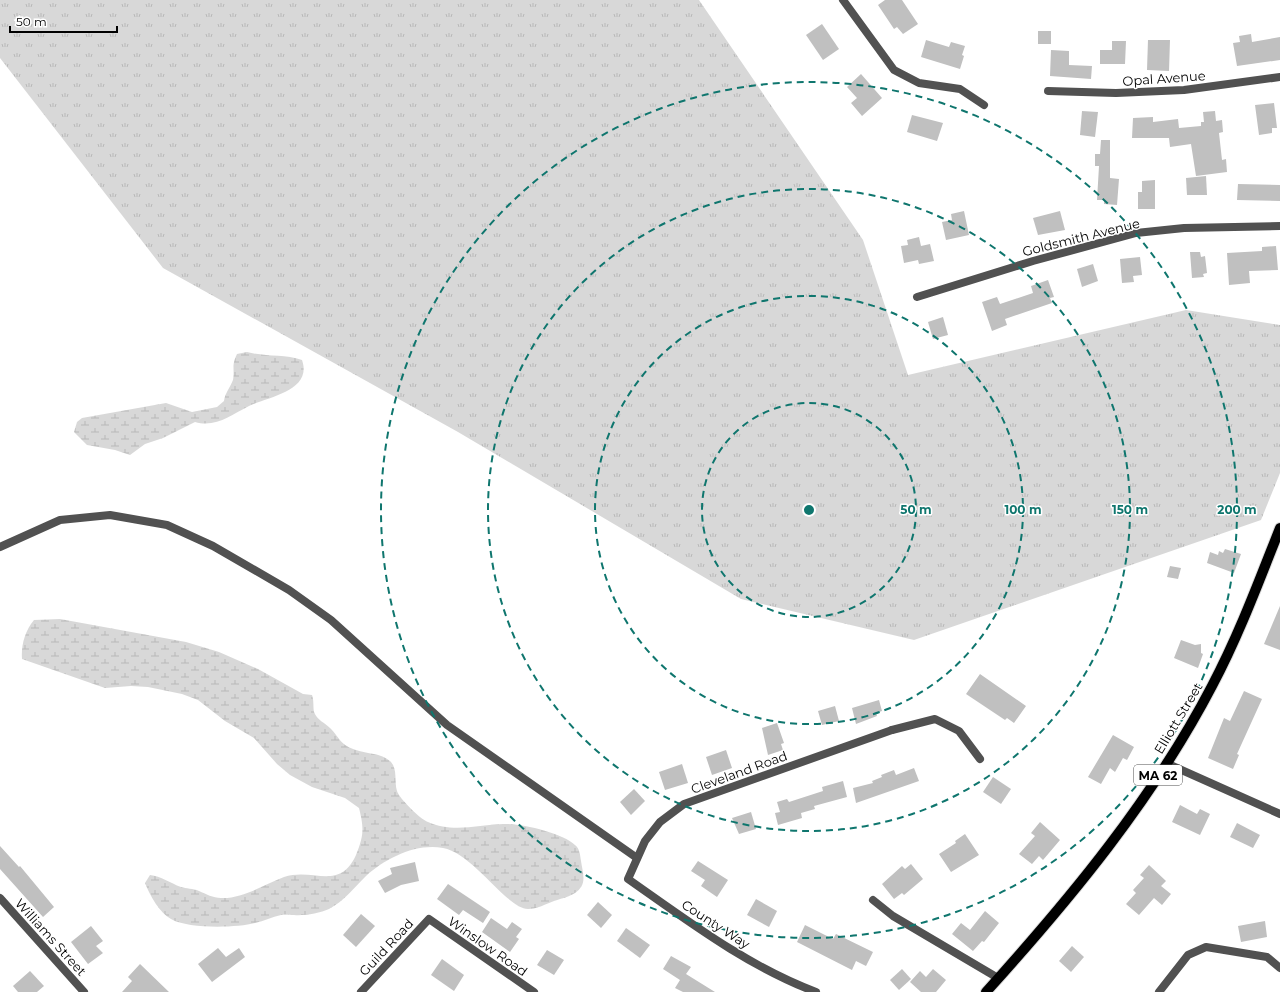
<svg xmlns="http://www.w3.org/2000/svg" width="1280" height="992" viewBox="0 0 1280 992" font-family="Montserrat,sans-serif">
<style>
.grass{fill:url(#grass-tufts)}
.wetland{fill:url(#wetland-marsh)}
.building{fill:#c0c0c0}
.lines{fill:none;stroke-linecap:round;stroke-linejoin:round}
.primary-casing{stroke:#dbdbdb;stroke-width:12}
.lane{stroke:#515151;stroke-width:8}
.street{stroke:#515151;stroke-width:8}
.primary{stroke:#000;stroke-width:10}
.ring{fill:none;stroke:#0f766e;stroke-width:2;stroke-dasharray:7 5}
.labels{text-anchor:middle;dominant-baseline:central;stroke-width:3;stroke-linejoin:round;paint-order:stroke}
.shield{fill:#fff;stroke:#4c4c4c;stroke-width:1}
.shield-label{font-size:12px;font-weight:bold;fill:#000}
.street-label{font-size:13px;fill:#000;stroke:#fff}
.centre{fill:#0f766e;stroke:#fff;stroke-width:2}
.ring-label{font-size:12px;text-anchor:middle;font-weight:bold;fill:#0f766e;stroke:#fff;stroke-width:3;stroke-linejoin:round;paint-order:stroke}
</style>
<defs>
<pattern id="grass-tufts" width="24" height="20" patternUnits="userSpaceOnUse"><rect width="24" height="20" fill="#d8d8d8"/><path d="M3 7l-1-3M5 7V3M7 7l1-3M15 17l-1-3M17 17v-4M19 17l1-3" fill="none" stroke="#b8b8b8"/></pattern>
<pattern id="wetland-marsh" width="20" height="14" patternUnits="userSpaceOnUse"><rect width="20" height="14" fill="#d8d8d8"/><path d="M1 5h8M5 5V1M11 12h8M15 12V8" fill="none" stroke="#b8b8b8"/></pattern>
</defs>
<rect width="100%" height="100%" fill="#fff"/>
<!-- grass -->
<polygon class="grass" points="0,0 699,0 863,240 908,375 1186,310 1280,325 1280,473 1261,520 914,640 741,599 458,432 163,268 0,58"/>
<!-- wetland -->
<g class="wetland">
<path d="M247 352C265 357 284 354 302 360 313 391 267 397 249 406 231 415 216 428 195 422L163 438 145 444 130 455 115 450 87 445 74 432 77 422 82 418 166 403 192 412 217 407 224 401C225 393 230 388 233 380 235 370 231 366 237 354Z"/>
<path d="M60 619 186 642 219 652 258 669 303 694 312 695C314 700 313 707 314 712 317 720 325 723 330 728 340 738 340 745 356 750 367 754 381 753 390 761 398 768 394 782 397 791 399 798 420 819 428 822 452 833 478 825 503 824 520 823 563 833 575 845 580 849 580 855 581 861 582 869 586 880 581 887 576 896 562 898 554 901 546 904 537 909 528 909 507 909 473 853 443 848 416 843 386 858 366 876 354 888 344 901 329 909 320 913 304 916 294 915 289 915 286 914 281 915 272 917 264 921 255 923 236 928 188 929 171 919 160 913 150 896 145 883L150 875C161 876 170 883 181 887 186 889 193 888 199 891 206 894 213 898 221 898 243 899 265 884 284 877 313 867 339 892 356 855 364 835 364 828 359 808L345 798 312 787 290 775 277 764 254 738 225 721 198 700 182 694 148 687 131 686 105 688 22 659C21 645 25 631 34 620Z"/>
</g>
<!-- building -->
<g class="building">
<polygon points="885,0 902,0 918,24 903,34 897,27 894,29 878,5"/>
<polygon points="822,24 839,49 823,60 806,35"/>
<rect x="1038" y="31" width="13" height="13"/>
<polygon points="1251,34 1252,42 1280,37 1280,60 1237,66 1233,43 1240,42 1239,36"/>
<polygon points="926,40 949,47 951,42 965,46 962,55 964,56 960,69 921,57"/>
<polygon points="1148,40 1170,40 1169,71 1147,70"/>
<polygon points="1112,41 1126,41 1125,64 1100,64 1100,50 1112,50"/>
<polygon points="1051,50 1069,51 1069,65 1092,66 1091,79 1050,76"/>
<polygon points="861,74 882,98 862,116 851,103 857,98 847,87"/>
<polygon points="1274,103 1277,128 1272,128 1272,133 1259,135 1255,105"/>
<polygon points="1082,111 1098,112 1095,137 1080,135"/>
<polygon points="1215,111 1216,121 1222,120 1223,132 1219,133 1222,160 1226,159 1227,172 1196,176 1191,144 1170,147 1169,138 1132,138 1133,118 1153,117 1153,122 1178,119 1179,128 1201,126 1201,122 1204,122 1203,112"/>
<polygon points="912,115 943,123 937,141 907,132"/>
<polygon points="1101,140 1110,140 1110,178 1119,179 1117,205 1104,204 1104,200 1097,200 1099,166 1095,166 1095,154 1100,154"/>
<polygon points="1206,176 1207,195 1187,195 1186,178"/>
<polygon points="1155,180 1155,209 1138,209 1138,192 1142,192 1142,181"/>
<polygon points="1238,184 1280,185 1280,201 1237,200"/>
<polygon points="964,211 969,235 946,240 942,222 952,220 951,214"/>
<polygon points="1060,211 1065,230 1038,235 1033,218"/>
<polygon points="919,237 921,246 930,244 934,261 919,264 918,260 904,263 901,246 908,245 907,240"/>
<polygon points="1276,246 1278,270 1249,271 1250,283 1229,285 1227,253 1262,251 1262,247"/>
<polygon points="1190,252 1200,252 1201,257 1205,256 1207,273 1203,274 1204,277 1192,278"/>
<polygon points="1140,257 1142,275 1133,276 1134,282 1122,283 1120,259"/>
<polygon points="1093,264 1098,281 1082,287 1077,269"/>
<polygon points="1048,280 1054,297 1050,298 1052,303 1005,319 1007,325 992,331 982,302 997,297 1000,304 1033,293 1031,286"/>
<polygon points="943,317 948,335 933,339 928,322"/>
<polygon points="1225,549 1241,554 1234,573 1207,563 1210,552 1218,555 1219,551 1223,553"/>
<polygon points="1170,566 1181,568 1178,579 1167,577"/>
<polygon points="1280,606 1280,650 1264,644"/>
<polygon points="1181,640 1195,645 1201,644 1201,653 1203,654 1198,668 1174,658"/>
<polygon points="980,674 1026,706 1014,723 1007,718 1005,720 966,694"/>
<polygon points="1244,691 1262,699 1237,754 1239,755 1233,769 1208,758 1224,718 1230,721"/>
<polygon points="879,700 882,711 876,713 877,716 856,724 852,708"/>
<polygon points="835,706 839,721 822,725 818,711"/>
<polygon points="777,723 784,743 781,744 783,750 768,755 762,728"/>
<polygon points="1113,735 1134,747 1127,760 1123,758 1115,772 1110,768 1101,784 1088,777"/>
<polygon points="726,750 732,768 712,775 706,757"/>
<polygon points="682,764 688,783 665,790 659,772"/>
<polygon points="914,768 919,781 856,803 853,788 873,783 872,781 882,777 881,775 894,770 896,775"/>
<polygon points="993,777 1011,789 1001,804 983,792"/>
<polygon points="843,781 847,797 814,806 815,809 801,813 802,818 778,825 775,813 780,812 777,802 787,799 789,802 823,791 822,787"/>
<polygon points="634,789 645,801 631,815 620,802"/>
<polygon points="1180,805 1197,814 1200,809 1210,814 1200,835 1172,822"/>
<polygon points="751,812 756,829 739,834 732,818"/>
<polygon points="1040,822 1060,840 1043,860 1039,856 1032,864 1019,854 1035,836 1031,833"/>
<polygon points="1237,823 1260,835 1253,848 1230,837"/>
<polygon points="965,834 979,855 951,872 939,854 956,843 955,841"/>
<polygon points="0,846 19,867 20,866 54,907 43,917 0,869"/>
<polygon points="698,861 728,880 717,897 701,886 705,880 691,871"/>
<polygon points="415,862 419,881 401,885 385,893 378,881 392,874 390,868"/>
<polygon points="911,864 923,879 904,895 902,893 894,899 882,884 902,866 905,869"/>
<polygon points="1149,865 1166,881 1161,886 1171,894 1162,905 1154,898 1139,915 1126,904 1136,893 1133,890 1144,878 1140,875"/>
<polygon points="448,884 490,912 483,923 463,910 459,915 437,899"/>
<polygon points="756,899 777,911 769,927 747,915"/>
<polygon points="598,902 612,915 601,928 587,915"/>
<polygon points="985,911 999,923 984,942 982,941 973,951 952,934 961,923 970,930"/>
<polygon points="361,914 375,926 356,947 343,935"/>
<polygon points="491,918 507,929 512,922 522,929 516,937 519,939 510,952 482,932"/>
<polygon points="1265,921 1267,937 1241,942 1238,926"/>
<polygon points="805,925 833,939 836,934 873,952 866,966 856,961 852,970 797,942"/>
<polygon points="91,926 103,941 96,946 103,953 88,964 71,942"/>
<polygon points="626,928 650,945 640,958 617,941"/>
<polygon points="1072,946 1084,957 1071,972 1059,961"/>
<polygon points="218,948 226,957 239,948 245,957 212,982 198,964"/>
<polygon points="547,950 564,960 554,975 537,965"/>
<polygon points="671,956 691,967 686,974 715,992 683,992 675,988 680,980 663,969"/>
<polygon points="442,959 464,975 454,991 431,975"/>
<polygon points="140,964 169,992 122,992 132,981 128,977"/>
<polygon points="902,969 911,979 899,990 890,980"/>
<polygon points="933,969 946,980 936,992 921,992 910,982 920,971 926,977"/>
<polygon points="30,971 44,986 37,992 18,992 13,986"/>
</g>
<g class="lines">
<!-- primary casing -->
<g class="primary-casing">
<path id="primary" d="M986 992C1071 898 1153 799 1212 686 1239 635 1259 581 1280 528"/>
</g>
<!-- lane -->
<g class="lane">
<polyline points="0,547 60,520 110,515 167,525 213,546 289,590 331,620 447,725 637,858"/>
<polyline points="892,730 935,719 959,731 980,759"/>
<polyline points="873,900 893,916 998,978"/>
<polyline points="1159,992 1188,955 1206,947 1267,957 1280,968"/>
</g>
<!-- street -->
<g class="street">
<polyline points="843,0 894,70 919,83 960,89 984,105"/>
<polyline points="1048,91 1116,93 1184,90 1280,77"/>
<polyline points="917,297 1033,261 1136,233 1184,228 1280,226"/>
<polyline points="1166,763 1280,814"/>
<polyline points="0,898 84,992"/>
<polyline points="361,992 429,919 534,992"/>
<path d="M816 992C747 966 688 921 628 879L645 841 660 822 684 804 892 730"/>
</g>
<!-- primary -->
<use href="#primary" class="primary"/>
</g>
<!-- distance rings -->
<g class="ring">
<circle cx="809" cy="510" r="107"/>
<circle cx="809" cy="510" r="214"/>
<circle cx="809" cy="510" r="321"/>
<circle cx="809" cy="510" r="428"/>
</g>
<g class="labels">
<!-- shield labels -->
<rect class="shield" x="1134" y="765" width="48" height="20" rx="3"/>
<g class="shield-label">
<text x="1158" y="775">MA 62</text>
</g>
<!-- street labels -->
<g class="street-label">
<text transform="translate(1164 78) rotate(-4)">Opal Avenue</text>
<text transform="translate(1081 237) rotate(-14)">Goldsmith Avenue</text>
<text transform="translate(1178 718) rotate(-59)">Elliott Street</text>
<text transform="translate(739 772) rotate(-20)">Cleveland Road</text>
<text transform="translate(716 924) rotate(33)">County Way</text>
<text transform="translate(51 937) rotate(48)">Williams Street</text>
<text transform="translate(488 946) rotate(35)">Winslow Road</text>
<text transform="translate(386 947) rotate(-47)">Guild Road</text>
</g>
</g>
<circle cx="809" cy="510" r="6" class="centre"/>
<g class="ring-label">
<text x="916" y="514">50 m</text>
<text x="1023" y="514">100 m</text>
<text x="1130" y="514">150 m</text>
<text x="1237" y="514">200 m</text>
</g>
<!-- scale -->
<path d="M10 26v6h107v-6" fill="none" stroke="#000000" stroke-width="2"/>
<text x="16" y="26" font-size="12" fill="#000000" stroke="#ffffff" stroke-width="3" paint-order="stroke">50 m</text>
</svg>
